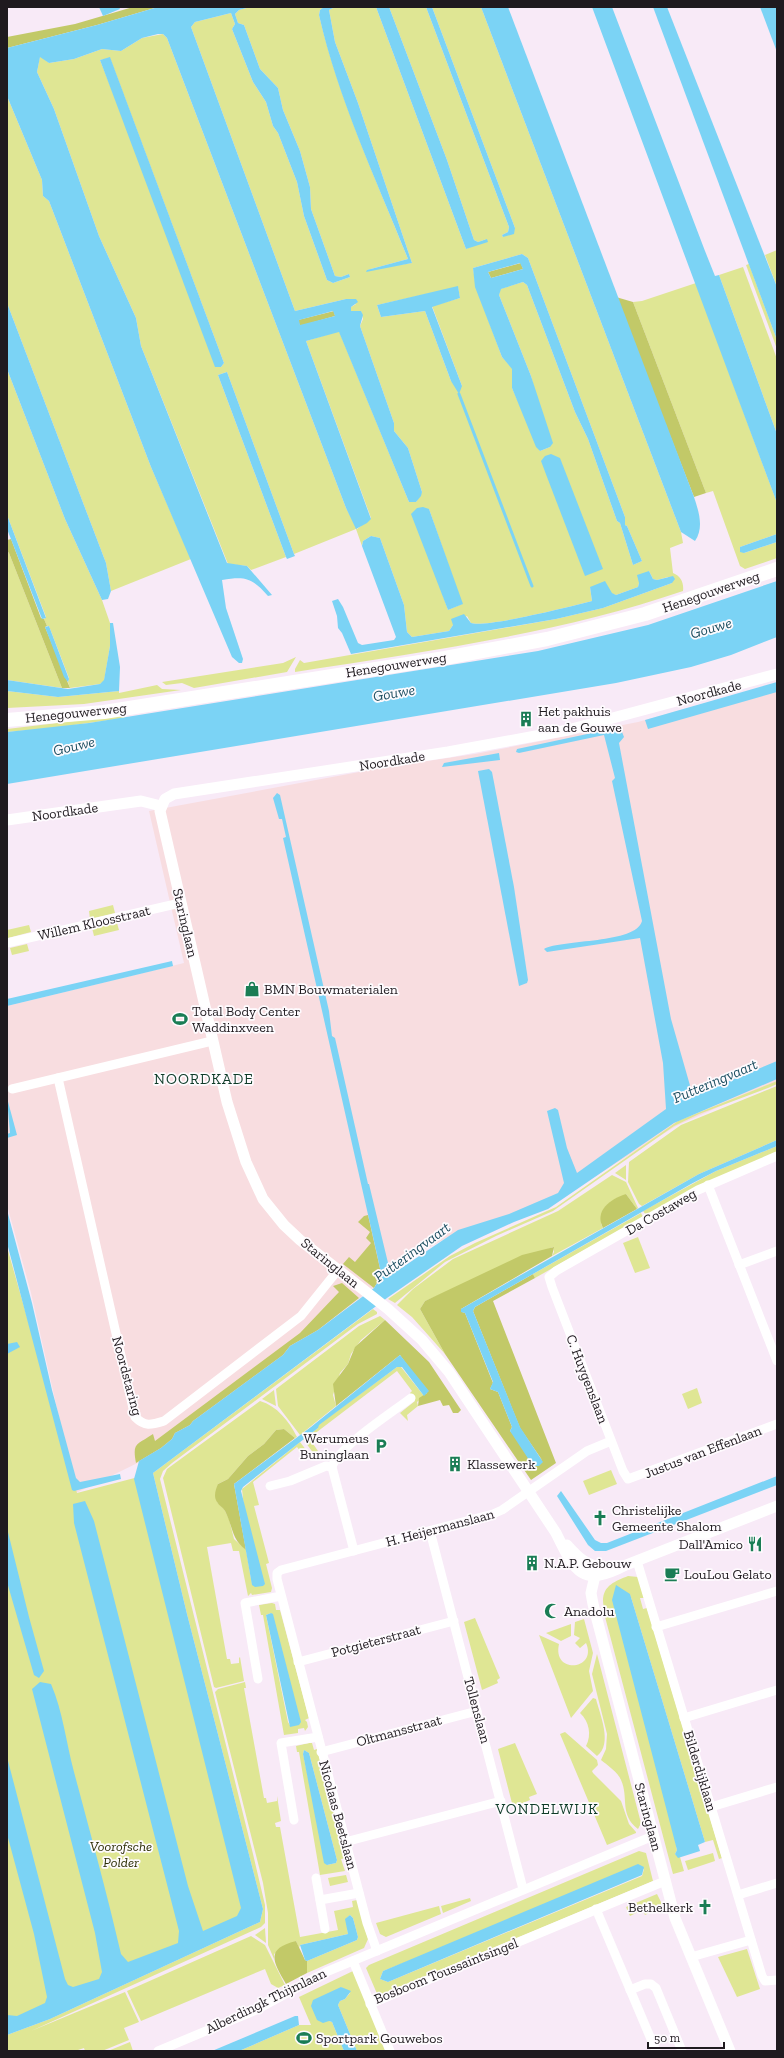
<svg xmlns="http://www.w3.org/2000/svg" width="784" height="2058" viewBox="0 0 784 2058" font-family="'Zilla Slab',serif">
<style>
.industrial{fill:#f8dde0}
.green{fill:#dfe694;fill-rule:evenodd}
.forest{fill:#c2c968}
.water{fill:#7bd3f5;fill-rule:evenodd}
.lines{fill:none;stroke-linecap:round;stroke-linejoin:round}
.stream{stroke:#7bd3f5;stroke-width:3}
.minor{stroke:#fff;stroke-width:9}
.tertiary{stroke:#fff;stroke-width:11}
.primary{stroke:#fff;stroke-width:14}
.labels{text-anchor:middle;dominant-baseline:central;stroke-width:3.5;stroke-linejoin:round;paint-order:stroke}
.street-label{font-size:14px;fill:#1f1a1f;stroke:#fefbfe}
.poi-label{font-size:14px;fill:#1f1a1f;stroke:#fefbfe;text-anchor:start}
.park-label{font-size:14px;font-style:italic;fill:#2c2e04;stroke:#fefbfe}
.water-label{font-size:15px;font-style:italic;fill:#1d4f61;stroke:#fefbfe}
.neighbourhood-label{font-size:15px;letter-spacing:1px;fill:#0e3b28;stroke:#fefbfe}
</style>
<rect width="100%" height="100%" fill="#f8eaf7"/>
<!-- industrial -->
<polygon class="industrial" points="777,683 777,1081 676,1126 538,1212 466,1228 420,1252 154,1455 76,1493 31,1293 7,1205 7,1006 184,963 149,811 386,767 475,754 638,722"/>
<!-- green -->
<g class="green">
<path d="M250 7H325L320 10 319 15C339 99 376 179 408 259L367 270 412 263 358 103 335 42 329 10 335 7H376L466 249 487 239 478 242 474 240 447 160 389 7H426L509 227 508 232 502 235 503 237 515 228 432 7H481L681 532 683 543 670 548 673 573C681 576 684 583 683 591 558 634 426 651 295 672V669L300 660 304 663 556 619 603 608 672 583 668 577 657 580 653 579 649 571 639 583 638 587 616 595 590 587 592 601C573 606 485 628 471 623L467 616 453 625 449 631 412 637 407 632 404 605 380 538 371 536 363 541 362 546 356 529 294 554 227 372 218 375 286 557 251 570 247 566 228 564 141 346 136 318 99 236 54 109 37 72 40 56 49 63 74 59 102 49 121 51 142 38 163 34 167 38 346 508 357 529 371 518 306 341 339 331 409 502H416L422 492 408 448 394 431V423L360 326 363 319 361 311H351V307L356 304 346 299 295 311 191 27 195 22 231 13 235 24 232 29 253 82 266 102 273 126 278 133 297 182 304 216 327 280 333 283 350 277 349 274 341 277 335 276 311 209 310 187 300 151 283 110 278 88 260 69 244 25 238 23 235 14 239 10ZM110 58 224 363 221 367 100 60ZM522 254 528 258 625 517V525L627 526 642 561 633 565 620 523 617 521 588 439 575 412 527 285 523 282 500 289 499 295 531 376 550 447 540 451 512 388 513 369 502 357 476 287 473 268ZM458 287 460 298 432 306 462 386 451 381 425 311 381 317 377 305ZM429 509 462 604 448 610 432 564Z"/>
<polygon points="7,96 42,180 43,196 49,201 151,467 191,559 111,591 106,563 7,303"/>
<polygon points="777,250 777,287 765,255"/>
<polygon points="749,264 777,340 777,349 746,265"/>
<polygon points="743,267 777,359 777,434 719,275"/>
<polygon points="696,283 777,503 777,534 740,547 744,553 777,542 777,558 745,569 740,566 713,491 706,493 633,302 642,301"/>
<polygon points="7,369 65,519 102,600 110,623 110,646 104,681 100,684 70,688 68,682 69,678 49,626 47,626 44,619 46,617 7,515"/>
<polygon points="7,551 9,553 62,688 7,680"/>
<polygon points="296,657 287,672 194,688 182,683 166,685 162,682 283,663"/>
<polygon points="157,685 162,689 181,690 84,704 7,708 7,691 58,697 119,691 119,693"/>
<polygon points="125,715 125,718 52,728 7,732 7,729"/>
<polygon points="113,905 115,913 90,919 89,911"/>
<polygon points="117,923 119,930 94,936 92,928"/>
<polygon points="29,925 31,932 8,938 7,930"/>
<polygon points="27,944 29,951 12,955 10,948"/>
<polygon points="777,1081 777,1084 768,1088 699,1114 674,1126 553,1211 496,1236 445,1262 395,1303 388,1299 450,1256 475,1243 556,1207 678,1121"/>
<polygon points="777,1086 777,1140 699,1174 642,1206 639,1204 628,1182 629,1162 681,1125"/>
<polygon points="777,1146 777,1152 646,1215 643,1211 716,1171"/>
<polygon points="626,1165 626,1180 615,1173"/>
<polygon points="612,1175 626,1182 638,1208 637,1209 626,1194 601,1224 603,1228 552,1256 554,1252 553,1247 425,1301 420,1309 445,1354 412,1317 397,1305 413,1289 453,1259 558,1211"/>
<polygon points="641,1213 643,1217 535,1278 533,1274"/>
<polygon points="638,1237 650,1268 635,1273 623,1243"/>
<polygon points="7,1247 77,1493 146,1475 254,1919 7,2027"/>
<polygon points="373,1309 377,1312 377,1314 358,1324 172,1463 163,1471 160,1479 253,1854 265,1905 265,1923 261,1927 31,2031 125,1992 139,2022 124,2028 129,2040 102,2051 85,2051 84,2048 75,2051 7,2051 7,2035 50,2019 260,1922 263,1909 187,1614 153,1473"/>
<polygon points="380,1316 385,1320 361,1340 351,1354 348,1364 340,1373 333,1395 336,1406 300,1435 278,1406 276,1389 359,1326"/>
<polygon points="397,1367 401,1367 424,1396 417,1402 418,1406 407,1415 408,1421 400,1413 415,1401 410,1393 412,1391 397,1371 309,1438 318,1451 314,1454 303,1439 318,1428 318,1425"/>
<polygon points="697,1388 702,1403 688,1409 682,1394"/>
<polygon points="274,1390 276,1406 262,1399"/>
<path d="M260 1401C277 1406 289 1421 297 1437L295 1438 284 1429 276 1430 264 1444 248 1456 228 1479 218 1484 217 1502 224 1509 229 1519 234 1539 246 1550 252 1585 242 1489 300 1442 310 1455 306 1458 297 1447 253 1482 259 1505 254 1506 269 1563 266 1564 272 1588 271 1592 252 1595 251 1593 248 1596 239 1551H233L231 1543 207 1547 227 1659H230L231 1664 239 1663V1658L240 1657 244 1681 216 1688 214 1687 163 1478 167 1469Z"/>
<polygon points="611,1470 617,1484 589,1495 583,1481"/>
<path d="M628 1576 638 1577 644 1598H640L643 1609 647 1608 722 1858 719 1859 713 1840 705 1842 630 1594 677 1850 675 1854 680 1857 684 1871 673 1874 604 1613C605 1610 603 1605 603 1601 603 1585 616 1581 628 1576Z"/>
<path d="M272 1603 275 1604 276 1610H280L309 1718 305 1720 307 1722 308 1727 305 1731 304 1728 298 1729V1733L284 1735 263 1615H261L259 1605ZM271 1613 291 1727 288 1722 266 1615Z"/>
<polygon points="475,1618 500,1678 497,1680 498,1683 482,1690 464,1622"/>
<path d="M584 1619 593 1653 589 1671 593 1691 571 1718 539 1635 559 1644C552 1675 598 1670 586 1643L580 1648 575 1643 580 1638 574 1635 575 1622Z"/>
<polygon points="571,1624 571,1636 561,1641 546,1633"/>
<path d="M597 1654 641 1823 638 1829C619 1815 629 1797 621 1780 618 1772 607 1765 601 1760L606 1749 607 1734 592 1674Z"/>
<polygon points="245,1682 246,1688 244,1688 264,1798 266,1798 267,1803 277,1801 277,1796 281,1821 275,1823 276,1827 280,1827 300,1937 338,1930 334,1911 353,1907 352,1901 357,1900 368,1939 364,1948 307,1973 307,1961 357,1940 358,1937 353,1918 350,1915 346,1919 348,1934 300,1945 299,1948 296,1941 274,1954 274,1959 268,1945 268,1913 263,1883 215,1692 218,1689"/>
<path d="M593 1698 596 1699C600 1715 613 1744 597 1756L586 1746C592 1735 589 1721 580 1713Z"/>
<polygon points="565,1732 597,1760 598,1765 592,1771 593,1773 621,1801 629,1824 636,1832 636,1833 607,1845 560,1734"/>
<path d="M309 1743H312L314 1750 317 1749 346 1858 341 1859 345 1871 320 1875 299 1752H297L296 1746ZM304 1750 309 1753 337 1860 336 1863 327 1865 303 1754Z"/>
<polygon points="515,1743 537,1794 529,1797 530,1800 513,1807 498,1749"/>
<path d="M639 1851 646 1853 653 1881 378 1996 366 1968 369 1965ZM644 1869 642 1876 388 1982 380 1979 383 1971Z"/>
<polygon points="713,1853 715,1861 688,1870 685,1861"/>
<polygon points="346,1875 348,1882 330,1886 328,1878"/>
<polygon points="657,1894 663,1906 645,1915 642,1910 630,1916 626,1907"/>
<polygon points="470,1898 471,1901 443,1913 441,1906"/>
<polygon points="439,1906 441,1914 386,1937 380,1934 376,1923"/>
<polygon points="265,1928 266,1943 255,1935"/>
<polygon points="251,1936 265,1945 285,1985 278,1988 271,1984 265,1969 141,2021 127,1991"/>
<polygon points="747,1949 760,1989 737,1997 718,1957"/>
<polygon points="353,1971 386,2051 357,2051 338,2005 340,2001 345,1999 350,1993 341,1987 329,2021 332,2022 344,2051 239,2051 299,2025 311,2025 299,1997"/>
<polygon points="130,2042 133,2051 108,2051"/>
</g>
<!-- forest -->
<g class="forest">
<polygon points="133,7 158,7 97,25 7,48 7,37 75,24"/>
<polygon points="521,263 523,269 491,278 488,272"/>
<polygon points="616,297 633,302 706,493 694,497"/>
<polygon points="334,311 335,316 300,326 298,320"/>
<polygon points="11,539 41,618 44,619 47,626 45,627 70,688 62,688 9,553 7,551 7,540"/>
<path d="M626 1194 637 1209 603 1228C594 1211 610 1199 626 1194Z"/>
<polygon points="368,1215 381,1273 379,1279 374,1288 343,1264 349,1257 355,1262 371,1243 366,1238 370,1232 358,1222 364,1216"/>
<polygon points="554,1247 552,1256 461,1309 462,1312 465,1313 493,1383 490,1389 498,1392 512,1427 510,1431 542,1460 520,1428 473,1311 475,1307 533,1274 535,1278 493,1301 556,1463 531,1480 445,1354 420,1309 425,1301 522,1255"/>
<path d="M342 1283 359 1298 318 1330 290 1346 283 1355 193 1421 190 1425 175 1433 172 1439 161 1448 136 1463C132 1442 137 1445 153 1434L155 1441 300 1333 339 1292 333 1286Z"/>
<polygon points="385,1320 429,1362 461,1410 458,1413 453,1413 449,1405 443,1406 440,1400 418,1406 419,1398 427,1393 400,1355 336,1406 333,1384 348,1364 355,1347"/>
<path d="M284 1429 295 1438 234 1484 246 1550C231 1539 233 1526 225 1511 223 1507 219 1506 217 1502 213 1496 216 1489 218 1484L228 1479 248 1456 264 1444 276 1430Z"/>
<path d="M296 1941 305 1960 307 1961V1973L286 1984C273 1961 265 1949 296 1941Z"/>
</g>
<!-- water -->
<g class="water">
<polygon points="99,7 119,7 120,9 103,16"/>
<path d="M158 7H250L239 10 235 14 238 23 244 25 260 69 278 88 283 110 300 151 310 187 311 209 335 276 341 277 349 274 350 277 333 283 327 280 304 216 297 182 278 133 273 126 266 102 253 82 232 29 235 24 231 13 195 22 191 27 295 311 346 299H356L358 302 351 307V311H361L363 315 360 326 394 423V431L408 448 422 492 421 496 416 502H409L339 332 306 341 371 519 367 523 356 529 346 508 167 38 163 34H158L142 38 121 51 102 49 74 59 49 63 40 57 37 72 54 109 99 236 136 318 141 346 227 563 247 566 272 595 268 596C252 578 246 576 222 580L226 608 243 659 242 663H239L232 657 151 467 49 201 43 196 42 180 7 96V48L97 25ZM333 311 335 316 300 325 299 320Z"/>
<path d="M324 7H335L329 10 335 42 358 103 412 263 366 272 367 270 408 259C376 179 338 99 319 15L320 10Z"/>
<polygon points="376,7 389,7 447,160 474,240 478,242 487,239 488,242 466,249"/>
<polygon points="426,7 432,7 515,228 514,234 503,237 502,235 508,232 509,227"/>
<path d="M481 7H508L694 497C699 512 704 528 695 541L681 532Z"/>
<polygon points="592,7 612,7 705,251 715,276 719,275 777,434 777,503"/>
<polygon points="653,7 667,7 777,287 777,340"/>
<polygon points="760,7 777,7 777,52"/>
<polygon points="110,57 224,363 221,367 215,367 100,60"/>
<path d="M522 254 528 258 625 517V525L627 526 642 561 633 565 620 523 617 521 588 439 575 412 527 285 523 282 501 289 499 295 531 376 553 443 550 447 540 451 536 447 512 388V369L502 357 475 287 473 268ZM520 263 523 269 491 278 488 272Z"/>
<polygon points="458,286 460,298 432,307 462,386 459,394 451,381 425,311 381,317 377,305"/>
<polygon points="7,303 106,563 111,591 108,599 102,600 65,519 7,369"/>
<polygon points="227,372 294,554 295,556 287,559 286,557 218,375"/>
<polygon points="551,454 560,458 603,569 585,576 547,477 541,461 545,456"/>
<polygon points="423,507 429,509 463,604 448,610 411,514 417,508"/>
<polygon points="7,515 46,618 42,619 7,529"/>
<polygon points="777,534 777,542 744,553 740,552 740,547"/>
<path d="M371 536 380 538 404 605 407 632 412 637 449 631 453 625 451 619 464 614 471 623C485 628 573 606 592 601L590 587 605 581 612 593 616 595 638 587 639 583 637 575 649 571 653 579 657 580 673 576 675 579 672 583 603 608 556 619 351 654 342 633 338 628 337 616 332 601 338 599 343 607 358 643 362 645 394 640 396 637 362 546 363 541Z"/>
<polygon points="777,581 777,637 731,655 691,667 616,683 7,784 7,732 89,723 538,651 648,625"/>
<polygon points="110,623 113,623 120,667 119,691 58,697 7,691 7,680 68,689 100,684 104,680 110,646"/>
<polygon points="49,626 69,679 68,682 64,677 45,627"/>
<polygon points="777,682 777,692 648,729 645,720"/>
<path d="M620 727 624 737 619 743 671 1019 693 1096 777 1061V1079L674 1123 548 1209 514 1222 462 1246 387 1298 153 1473 187 1614 263 1909 260 1922 50 2019 7 2035V2015L17 2016 45 2003 47 1997 34 1934 7 1834V1757L65 1979 68 1985 73 1987 99 1979 102 1972 95 1933 32 1689 40 1682 51 1684C63 1712 66 1742 74 1772 90 1832 107 1893 121 1954L128 1962 178 1943 179 1931 74 1523 73 1504 85 1501 94 1521 188 1886 203 1931 237 1916 241 1908 134 1479 139 1461 161 1448 172 1439 175 1433 190 1425 193 1421 283 1355 290 1346 318 1330 374 1288 379 1280 381 1273 376 1250 283 838 286 837 282 819H279L273 798 277 793 280 795 329 1011 332 1036 335 1038 368 1184H369L389 1267 397 1271 458 1230 509 1214 558 1193 564 1183 547 1111 555 1108 558 1110 567 1148 577 1173 666 1109 663 1063 640 938 547 952 544 949C562 939 636 944 642 921L612 781 615 778 604 735 519 753 516 752 517 749Z"/>
<polygon points="499,753 500,760 442,767 444,763"/>
<polygon points="489,769 492,772 514,887 528,980 527,983 519,986 478,771"/>
<polygon points="172,961 173,966 7,1006 7,999"/>
<polygon points="7,1098 17,1135 7,1138 7,1134 10,1133"/>
<polygon points="777,1140 777,1146 716,1171 691,1184 475,1307 473,1311 520,1427 543,1462 539,1466 533,1466 510,1431 512,1427 498,1392 490,1389 493,1382 465,1313 461,1312 461,1309 699,1174"/>
<polygon points="7,1210 32,1303 52,1390 76,1478 80,1482 120,1474 121,1479 74,1491 72,1490 7,1243"/>
<polygon points="17,1342 20,1347 7,1354 7,1344"/>
<polygon points="400,1355 429,1391 424,1396 402,1367 397,1367 319,1425 318,1428 243,1487 241,1491 265,1584 263,1586 255,1587 252,1585 234,1484 311,1427"/>
<polygon points="777,1476 777,1485 606,1551 595,1551 588,1545 557,1496 561,1491 595,1540 601,1543 607,1543"/>
<polygon points="7,1528 29,1617 44,1671 39,1678 34,1675 7,1582"/>
<polygon points="616,1585 630,1594 705,1842 698,1845 700,1851 678,1858 675,1854 677,1850 612,1600"/>
<polygon points="271,1613 273,1614 301,1722 299,1725 290,1727 266,1615"/>
<polygon points="304,1750 309,1753 337,1860 336,1863 327,1865 324,1863 303,1754"/>
<polygon points="638,1864 644,1867 642,1875 388,1982 380,1979 383,1971"/>
<polygon points="350,1915 353,1918 358,1937 357,1940 307,1961 305,1960 300,1945 348,1934 345,1919"/>
<polygon points="341,1987 351,1991 345,1999 340,2001 338,2005 357,2051 344,2051 332,2022 329,2021 323,2023 317,2020 311,2006 313,2000"/>
<polygon points="295,2016 298,2016 299,2025 239,2051 212,2051"/>
</g>
<g class="lines">
<!-- stream -->
<polyline class="stream" points="459,394 532,586"/>
<!-- minor -->
<g class="minor">
<polyline points="7,943 180,903"/>
<path d="M58 1078 135 1417C145 1427 151 1425 164 1421L301 1316 338 1270"/>
<polyline points="12,1089 212,1041"/>
<polyline points="777,1156 698,1190 556,1271 549,1277 552,1287 623,1471 628,1479 777,1424"/>
<polyline points="708,1185 777,1361"/>
<polyline points="739,1265 777,1251"/>
<polyline points="270,1486 290,1481 326,1466 332,1467"/>
<polyline points="430,1531 523,1889"/>
<path d="M354 1551 332 1467C338 1447 393 1412 411 1398"/>
<polyline points="637,1561 762,1976 765,1981 777,1980"/>
<polyline points="656,1627 777,1591"/>
<polyline points="298,1662 454,1621"/>
<polyline points="258,1679 245,1603 281,1596"/>
<polyline points="684,1718 777,1690"/>
<polyline points="321,1752 477,1711"/>
<polyline points="711,1807 777,1787"/>
<polyline points="294,1820 281,1743 318,1737"/>
<polyline points="345,1842 501,1801"/>
<polyline points="316,1878 325,1929"/>
<polyline points="738,1895 777,1883"/>
<polyline points="320,1900 359,1893"/>
<polyline points="596,1909 656,2051"/>
<polyline points="377,1951 367,1923 277,1579 277,1573 281,1570 493,1514 502,1510 587,1451 611,1441"/>
<polyline points="691,1957 751,1940"/>
<polyline points="353,1961 390,2051"/>
<polyline points="630,1990 645,1984 651,1984 656,1988 682,2051"/>
<polyline points="370,2004 665,1881"/>
<polyline points="158,2051 256,2010 326,1972 653,1836"/>
</g>
<!-- tertiary -->
<g class="tertiary">
<path d="M777 674 568 730 448 752 174 794 165 799 160 811 227 1102 246 1162 263 1199 284 1225 300 1240 388 1309 422 1340 449 1372 556 1533C575 1572 582 1588 626 1565L777 1506"/>
<polyline points="7,820 141,801 161,806"/>
<path d="M567 1545C578 1557 587 1567 604 1567"/>
<polyline points="597,1567 591,1593 593,1604 675,1918 730,2051"/>
</g>
<!-- primary -->
<polyline class="primary" points="7,720 104,712 445,658 547,639 645,614 777,569"/>
</g>
<!-- icons -->
<defs>
<g id="building-bare" transform="scale(1.2)"><path d="M-4-6H4V6H1V3H-1V6H-4ZM-2.5-4.3h1.7v1.8h-1.7ZM.8-4.3h1.7v1.8H.8ZM-2.5-1h1.7V.8h-1.7ZM.8-1h1.7V.8H.8Z" fill="#1a7d55" stroke="#fefbfe" stroke-width="2.5" paint-order="stroke"/></g>
<g id="shop-bare" transform="scale(1.2)"><path d="M-5-2.5h2.3a2.7 3.5 0 0 1 5.4 0H5L5.5 6h-11ZM-1.5-2.5h3a1.5 2.3 0 0 0-3 0Z" fill="#1a7d55" stroke="#fefbfe" stroke-width="2.5" paint-order="stroke"/></g>
<g id="stadium-bare" transform="scale(1.2)"><path d="M0-5a6.5 5 0 1 0 0 10a6.5 5 0 1 0 0-10ZM-3.5-1.8h7v3.6h-7Z" fill="#1a7d55" stroke="#fefbfe" stroke-width="2.5" paint-order="stroke"/></g>
<g id="parking-bare" transform="scale(1.2)"><path d="M-3.5-5.5H1a3.5 3.5 0 0 1 0 7H-1V5.5H-3.5ZM-1-3.4V-.6H.8a1.4 1.4 0 0 0 0-2.8Z" fill="#1a7d55" stroke="#fefbfe" stroke-width="2.5" paint-order="stroke"/></g>
<g id="church-bare" transform="scale(1.2)"><path d="M-1.2-6h2.4v3.5h3.3v2.4h-3.3V6h-2.4V-.1h-3.3v-2.4h3.3Z" fill="#1a7d55" stroke="#fefbfe" stroke-width="2.5" paint-order="stroke"/></g>
<g id="restaurant-bare" transform="scale(1.2)"><path d="M-5-6h1v4h1v-4h1v4h1v-4h1v5L-1.5 .5V6h-2V.5L-5-1ZM5-6V6H3V1.5H1.5Q1.5-4 5-6Z" fill="#1a7d55" stroke="#fefbfe" stroke-width="2.5" paint-order="stroke"/></g>
<g id="cafe-bare" transform="scale(1.2)"><path d="M-5.5-4.5H6V0H3Q3 3.5 0 3.5H-2.5Q-5.5 3.5-5.5 0ZM3-3.2v2h1.7v-2ZM-6 4.5H4V6H-6Z" fill="#1a7d55" stroke="#fefbfe" stroke-width="2.5" paint-order="stroke"/></g>
<g id="mosque-bare" transform="scale(1.2)"><path d="M3.5-4.9A6 6 0 1 0 3.5 4.9A5 5 0 1 1 3.5-4.9Z" fill="#1a7d55" stroke="#fefbfe" stroke-width="2.5" paint-order="stroke"/></g>
</defs>
<g fill-rule="evenodd">
<use href="#building-bare" x="526" y="719"/>
<use href="#shop-bare" x="252" y="989"/>
<use href="#stadium-bare" x="180" y="1019"/>
<use href="#parking-bare" x="381" y="1446"/>
<use href="#building-bare" x="455" y="1464"/>
<use href="#church-bare" x="600" y="1518"/>
<use href="#restaurant-bare" x="755" y="1544"/>
<use href="#building-bare" x="532" y="1563"/>
<use href="#cafe-bare" x="672" y="1574"/>
<use href="#mosque-bare" x="552" y="1611"/>
<use href="#church-bare" x="705" y="1907"/>
<use href="#stadium-bare" x="304" y="2038"/>
</g>
<g class="labels">
<!-- street labels -->
<g class="street-label">
<text transform="translate(711 592) rotate(-19)">Henegouwerweg</text>
<text transform="translate(396 665) rotate(-9)">Henegouwerweg</text>
<text transform="translate(709 693) rotate(-15)">Noordkade</text>
<text transform="translate(76 713) rotate(-6)">Henegouwerweg</text>
<text transform="translate(392 761) rotate(-9)">Noordkade</text>
<text transform="translate(65 812) rotate(-8)">Noordkade</text>
<text transform="translate(94 923) rotate(-13)">Willem Kloosstraat</text>
<text transform="translate(185 923) rotate(77)">Staringlaan</text>
<text transform="translate(661 1212) rotate(-30)">Da Costaweg</text>
<text transform="translate(330 1263) rotate(39)">Staringlaan</text>
<text transform="translate(127 1376) rotate(75)">Noordstaring</text>
<text transform="translate(587 1379) rotate(69)">C. Huygenslaan</text>
<text transform="translate(703 1452) rotate(-21)">Justus van Effenlaan</text>
<text transform="translate(440 1528) rotate(-15)">H. Heijermanslaan</text>
<text transform="translate(376 1641) rotate(-15)">Potgieterstraat</text>
<text transform="translate(477 1710) rotate(75)">Tollenslaan</text>
<text transform="translate(399 1731) rotate(-15)">Oltmansstraat</text>
<text transform="translate(700 1771) rotate(73)">Bilderdijklaan</text>
<text transform="translate(338 1815) rotate(75)">Nicolaas Beetslaan</text>
<text transform="translate(648 1817) rotate(75)">Staringlaan</text>
<text transform="translate(446 1971) rotate(-22)">Bosboom Toussaintsingel</text>
<text transform="translate(266 2001) rotate(-26)">Alberdingk Thijmlaan</text>
</g>
<!-- poi labels -->
<g class="poi-label">
<text x="538" y="711">Het pakhuis<tspan x="538" dy="16">aan de Gouwe</tspan></text>
<text x="264" y="989">BMN Bouwmaterialen</text>
<text x="192" y="1011">Total Body Center<tspan x="192" dy="16">Waddinxveen</tspan></text>
<text x="369" y="1438" text-anchor="end">Werumeus<tspan x="369" dy="16">Buninglaan</tspan></text>
<text x="467" y="1464">Klassewerk</text>
<text x="612" y="1510">Christelijke<tspan x="612" dy="16">Gemeente Shalom</tspan></text>
<text x="743" y="1544" text-anchor="end">Dall'Amico</text>
<text x="544" y="1563">N.A.P. Gebouw</text>
<text x="684" y="1574">LouLou Gelato</text>
<text x="564" y="1611">Anadolu</text>
<text x="693" y="1907" text-anchor="end">Bethelkerk</text>
<text x="316" y="2038">Sportpark Gouwebos</text>
</g>
<!-- park labels -->
<g class="park-label">
<text x="121" y="1846">Voorofsche<tspan x="121" dy="16">Polder</tspan></text>
</g>
<!-- water labels -->
<g class="water-label">
<text transform="translate(711 628) rotate(-16)">Gouwe</text>
<text transform="translate(394 693) rotate(-10)">Gouwe</text>
<text transform="translate(74 746) rotate(-13)">Gouwe</text>
<text transform="translate(715 1081) rotate(-23)">Putteringvaart</text>
<text transform="translate(412 1252) rotate(-36)">Putteringvaart</text>
</g>
<!-- neighbourhood labels -->
<g class="neighbourhood-label">
<text x="204" y="1079">NOORDKADE</text>
<text x="547" y="1809">VONDELWIJK</text>
</g>
</g>
<!-- border -->
<rect width="784" height="2058" fill="none" stroke="#1f1a1f" stroke-width="16"/>
<!-- scale -->
<path d="M648 2042v6h76v-6" fill="none" stroke="#1f1a1f" stroke-width="2"/>
<text x="654" y="2042" font-size="12" fill="#1f1a1f" stroke="#fefbfe" stroke-width="3" paint-order="stroke">50 m</text>
</svg>
